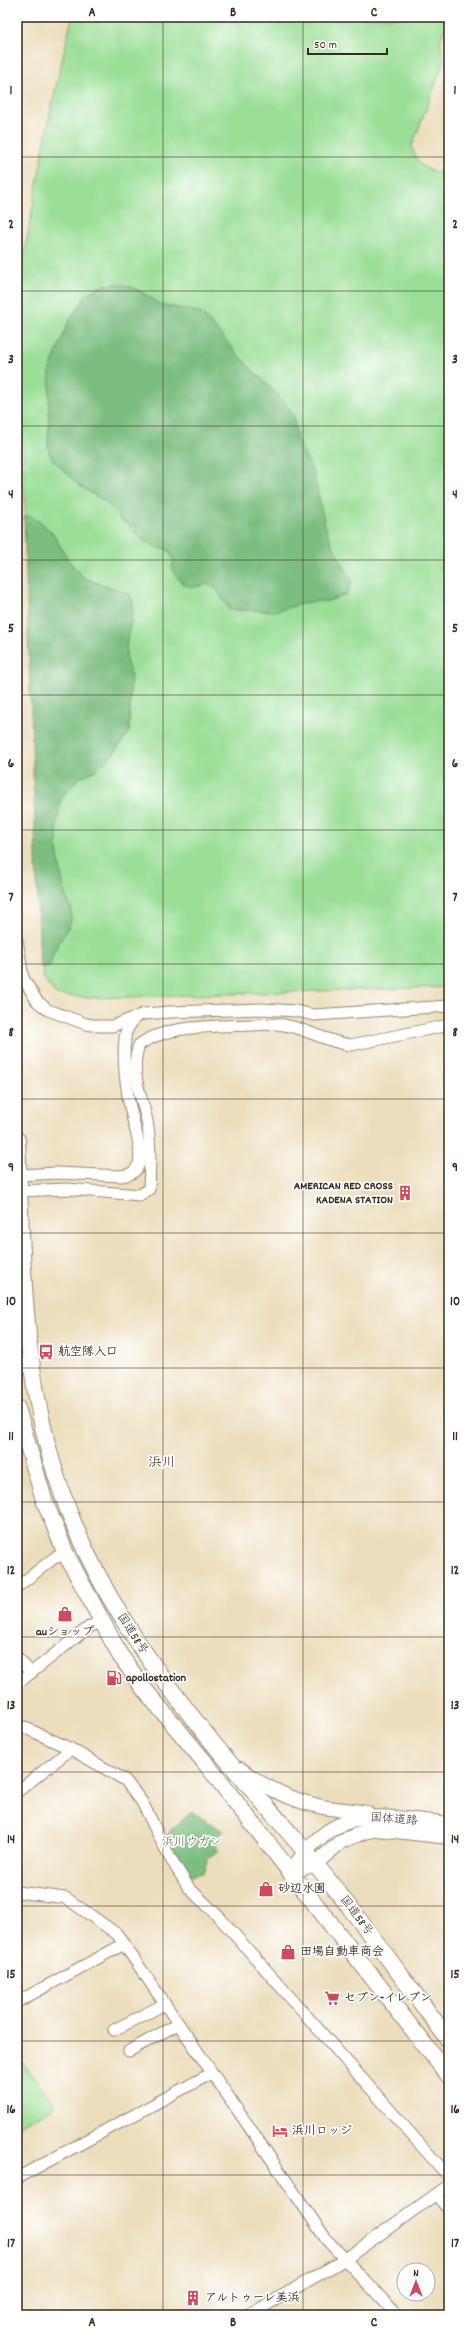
<svg xmlns="http://www.w3.org/2000/svg" width="466" height="2332" viewBox="0 0 466 2332" font-family="Dekko,'Klee One',sans-serif">
<style>
.green{fill:#9bdf97;stroke:#6b845a}
.forest{fill:#7cbe80;stroke:#5c744f}
.lines{fill:none;stroke-linecap:round;stroke-linejoin:round}
.minor-casing{stroke:#94846d;stroke-width:13}
.major-casing{stroke:#94846d;stroke-width:16}
.highway-casing{stroke:#94846d;stroke-width:18}
.minor{stroke:#fff;stroke-width:11}
.major{stroke:#fff;stroke-width:14}
.highway{stroke:#fff;stroke-width:16}
.grid{fill:none;stroke:#3b2a1e;stroke-width:1;stroke-opacity:0.55}
.labels{text-anchor:middle;dominant-baseline:central;stroke-width:3.5;stroke-linejoin:round;paint-order:stroke}
.poi-label{font-size:12px;font-weight:bold;fill:#3b2a1e;stroke:#fff;text-anchor:start}
.street-label{font-size:12px;fill:#3b2a1e;stroke:#fff}
.park-label{font-size:12px;fill:#586042;stroke:#fff}
.quarter-label{font-size:14px;fill:#3b2a1e;stroke:#fff}
.neatline{fill:none;stroke:#3b2a1e;stroke-width:1.5}
.grid-label{font-size:13px;text-anchor:middle;font-weight:bold;fill:#3b2a1e}
</style>
<rect width="100%" height="100%" fill="#fff"/>
<filter id="ink" filterUnits="userSpaceOnUse"><feTurbulence type="fractalNoise" baseFrequency=".025" numOctaves="2"/><feDisplacementMap in="SourceGraphic" scale="8" xChannelSelector="R" yChannelSelector="G"/><feConvolveMatrix kernelMatrix="1 2 1 2 8 2 1 2 1" color-interpolation-filters="sRGB"/></filter>
<filter id="wash" filterUnits="userSpaceOnUse"><feTurbulence type="fractalNoise" baseFrequency=".012" numOctaves="4" result="noise"/><feDisplacementMap in="SourceGraphic" scale="16" xChannelSelector="R" yChannelSelector="G"/><feGaussianBlur stdDeviation="0.9" result="paint"/><feColorMatrix in="noise" values="0 0 0 0 0 0 0 0 0 0 0 0 0 0 0 0 0 1.4 0 .05"/><feComposite in="paint" operator="in"/></filter>
<g filter="url(#wash)">
<rect width="100%" height="100%" fill="#ecdebc"/>
<!-- green -->
<g class="green">
<path d="M72 17H449V25L445 28 440 41 444 61 412 146C416 165 430 177 449 169V987L94 998 56 995 43 977 17 294 50 113Z"/>
<polygon points="17,2055 56,2106 17,2127"/>
</g>
<!-- forest -->
<g class="forest">
<path d="M118 284 135 288 162 305 199 312 209 321 239 356 284 401 293 415 297 440 313 472 326 529 333 546 352 582 347 594 328 601 309 602 276 611 230 610 215 588 206 584C189 592 178 583 172 567L174 561 168 549 157 548 143 540 136 534 131 526 121 520 107 503 78 485 52 459 48 448 50 369 68 323 86 295 103 285Z"/>
<polygon points="29,515 43,524 53,534 70,562 84,578 130,594 133,602 132,617 127,640 126,660 131,676 129,732 114,753 96,770 79,778 61,798 57,823 57,850 65,895 72,910 70,924 54,951 49,967 40,967 24,517"/>
<polygon points="192,1812 223,1831 213,1841 219,1850 208,1858 203,1873 190,1876 166,1839 170,1831"/>
</g>
</g>
<g filter="url(#ink)">
<g class="lines">
<!-- minor casing -->
<g class="minor-casing">
<g id="minor">
<polyline points="17,940 23,978 37,1001 48,1010 86,1024 99,1026 113,1026 143,1014 170,1012 261,1009 296,1011 314,1015 449,1006"/>
<path d="M19 1175 58 1173 121 1176C130 1175 137 1172 139 1163 142 1149 136 1133 133 1120 127 1096 122 1062 125 1038 125 1030 130 1025 134 1019"/>
<path d="M19 1191 67 1189 140 1195 149 1189C150 1166 151 1143 147 1121 142 1096 129 1072 139 1045 170 1021 238 1027 277 1024 303 1026 325 1042 351 1045L449 1025"/>
<polyline points="17,1587 54,1558 66,1554"/>
<polyline points="17,1657 31,1673"/>
<polyline points="17,1684 89,1627 102,1621"/>
<polyline points="17,1724 71,1749 125,1780 142,1802 169,1856 189,1888 219,1917 449,2177"/>
<polyline points="17,1792 71,1749"/>
<polyline points="17,1892 66,1898 117,1934 326,2239 397,2315"/>
<polyline points="17,2002 124,1944"/>
<polyline points="114,2030 165,2004"/>
<polyline points="129,2051 178,2024"/>
<polyline points="17,2178 212,2073"/>
<polyline points="436,2195 449,2210"/>
<polyline points="249,2315 344,2260 449,2185"/>
</g>
</g>
<!-- major casing -->
<g class="major-casing">
<g id="major">
<path d="M240 1769C264 1787 288 1799 318 1806 334 1810 351 1810 367 1813"/>
<path d="M291 1872C335 1802 378 1816 449 1824"/>
<polyline points="291,1872 315,1864 342,1841 364,1832 378,1829 449,1837"/>
</g>
</g>
<!-- highway casing -->
<g class="highway-casing">
<g id="highway">
<path d="M17 1140C23 1260 21 1378 62 1493 109 1629 206 1736 298 1843 351 1905 399 1974 449 2040"/>
<polyline points="17,1408 44,1500 66,1554 120,1655 144,1689 203,1760 449,2076"/>
</g>
</g>
<!-- minor -->
<use href="#minor" class="minor"/>
<!-- major -->
<use href="#major" class="major"/>
<!-- highway -->
<use href="#highway" class="highway"/>
</g>
</g>
<!-- grid -->
<path class="grid" d="M163 17V2315M303 17V2315M17 157H449M17 291H449M17 426H449M17 560H449M17 695H449M17 830H449M17 964H449M17 1099H449M17 1233H449M17 1368H449M17 1502H449M17 1637H449M17 1772H449M17 1906H449M17 2041H449M17 2175H449"/>
<!-- icons -->
<defs>
<g id="building-bare" transform="scale(1.2)"><path d="M-4-6H4V6H1V3H-1V6H-4ZM-2.5-4.3h1.7v1.8h-1.7ZM.8-4.3h1.7v1.8H.8ZM-2.5-1h1.7V.8h-1.7ZM.8-1h1.7V.8H.8Z" fill="#d1495b" stroke="#fff" stroke-width="2.5" paint-order="stroke"/></g>
<g id="bus-bare" transform="scale(1.2)"><path d="M-5-6H5V4H4V6H2V4H-2V6H-4V4H-5ZM-3.5-4V0h7V-4ZM-3.5 1.2v1.5H-2V1.2ZM2 1.2v1.5H3.5V1.2Z" fill="#d1495b" stroke="#fff" stroke-width="2.5" paint-order="stroke"/></g>
<g id="shop-bare" transform="scale(1.2)"><path d="M-5-2.5h2.3a2.7 3.5 0 0 1 5.4 0H5L5.5 6h-11ZM-1.5-2.5h3a1.5 2.3 0 0 0-3 0Z" fill="#d1495b" stroke="#fff" stroke-width="2.5" paint-order="stroke"/></g>
<g id="fuel-bare" transform="scale(1.2)"><path d="M-5.5-6h7V0h2V4h1.3V-2.5L3-4.5l.8-.8L6-3V5H2.5V1h-1V6h-7ZM-4.2-4.7v3.2H.2V-4.7Z" fill="#d1495b" stroke="#fff" stroke-width="2.5" paint-order="stroke"/></g>
<g id="supermarket-bare" transform="scale(1.2)"><path d="M-6-5.5h2.5l.6 2H6L4.5 2H-2.5L-4.4-4H-6ZM-1.5 3.2a1.3 1.3 0 1 0 .1 0ZM3 3.2a1.3 1.3 0 1 0 .1 0Z" fill="#d1495b" stroke="#fff" stroke-width="2.5" paint-order="stroke"/></g>
<g id="hotel-bare" transform="scale(1.2)"><path d="M-6-4.5h1.5V1H6V5H4.5V3h-9V5H-6ZM-4 0a1.8 1.8 0 1 1 3.6 0ZM.5 0V-2.5h3Q6-2.5 6 0Z" fill="#d1495b" stroke="#fff" stroke-width="2.5" paint-order="stroke"/></g>
</defs>
<g fill-rule="evenodd">
<use href="#building-bare" x="405" y="1193"/>
<use href="#bus-bare" x="46" y="1352"/>
<use href="#shop-bare" x="65" y="1614"/>
<use href="#fuel-bare" x="114" y="1678"/>
<use href="#shop-bare" x="266" y="1889"/>
<use href="#shop-bare" x="288" y="1952"/>
<use href="#supermarket-bare" x="332" y="1998"/>
<use href="#hotel-bare" x="280" y="2131"/>
<use href="#building-bare" x="193" y="2298"/>
</g>
<g class="labels">
<!-- poi labels -->
<g class="poi-label">
<text x="393" y="1186" text-anchor="end">AMERICAN RED CROSS<tspan x="393" dy="14">KADENA STATION</tspan></text>
<text x="58" y="1352">航空隊入口</text>
<text x="65" y="1632" text-anchor="middle">auショップ</text>
<text x="126" y="1678">apollostation</text>
<text x="278" y="1889">砂辺水園</text>
<text x="300" y="1952">田場自動車商会</text>
<text x="344" y="1998">セブン-イレブン</text>
<text x="292" y="2131">浜川ロッジ</text>
<text x="205" y="2298">アルトゥーレ美浜</text>
</g>
<!-- street labels -->
<g class="street-label">
<text transform="translate(132 1634) rotate(57)">国道58号</text>
<text transform="translate(394 1820) rotate(4)">国体道路</text>
<text transform="translate(356 1916) rotate(53)">国道58号</text>
</g>
<!-- park labels -->
<g class="park-label">
<text x="192" y="1842">浜川ウガン</text>
</g>
<!-- quarter labels -->
<g class="quarter-label">
<text x="162" y="1463">浜川</text>
</g>
</g>
<!-- margin -->
<rect width="466" height="2332" fill="none" stroke="#fff" stroke-width="44"/>
<!-- north arrow -->
<g transform="translate(416 2282)"><circle r="19" fill="#ffffff" stroke="#b1aaa5"/>
<path d="M0-3L7 15L0 10L-7 15Z" fill="#d1495b"/>
<text y="-6" font-size="11" font-weight="bold" text-anchor="middle" fill="#3b2a1e">N</text>
</g>
<!-- scale -->
<path d="M308 48v6h79v-6" fill="none" stroke="#3b2a1e" stroke-width="2"/>
<text x="314" y="48" font-size="12" fill="#3b2a1e" stroke="#ffffff" stroke-width="3" paint-order="stroke">50 m</text>
<rect x="22" y="22" width="422" height="2288" class="neatline"/>
<g class="grid-label">
<text x="92" y="16">A</text>
<text x="233" y="16">B</text>
<text x="374" y="16">C</text>
<text x="11" y="94">1</text>
<text x="455" y="94">1</text>
<text x="11" y="228">2</text>
<text x="455" y="228">2</text>
<text x="11" y="363">3</text>
<text x="455" y="363">3</text>
<text x="11" y="498">4</text>
<text x="455" y="498">4</text>
<text x="11" y="632">5</text>
<text x="455" y="632">5</text>
<text x="11" y="767">6</text>
<text x="455" y="767">6</text>
<text x="11" y="901">7</text>
<text x="455" y="901">7</text>
<text x="11" y="1036">8</text>
<text x="455" y="1036">8</text>
<text x="11" y="1171">9</text>
<text x="455" y="1171">9</text>
<text x="11" y="1305">10</text>
<text x="455" y="1305">10</text>
<text x="11" y="1440">11</text>
<text x="455" y="1440">11</text>
<text x="11" y="1574">12</text>
<text x="455" y="1574">12</text>
<text x="11" y="1709">13</text>
<text x="455" y="1709">13</text>
<text x="11" y="1843">14</text>
<text x="455" y="1843">14</text>
<text x="11" y="1978">15</text>
<text x="455" y="1978">15</text>
<text x="11" y="2113">16</text>
<text x="455" y="2113">16</text>
<text x="11" y="2247">17</text>
<text x="455" y="2247">17</text>
<text x="92" y="2326">A</text>
<text x="233" y="2326">B</text>
<text x="374" y="2326">C</text>
</g>
</svg>
